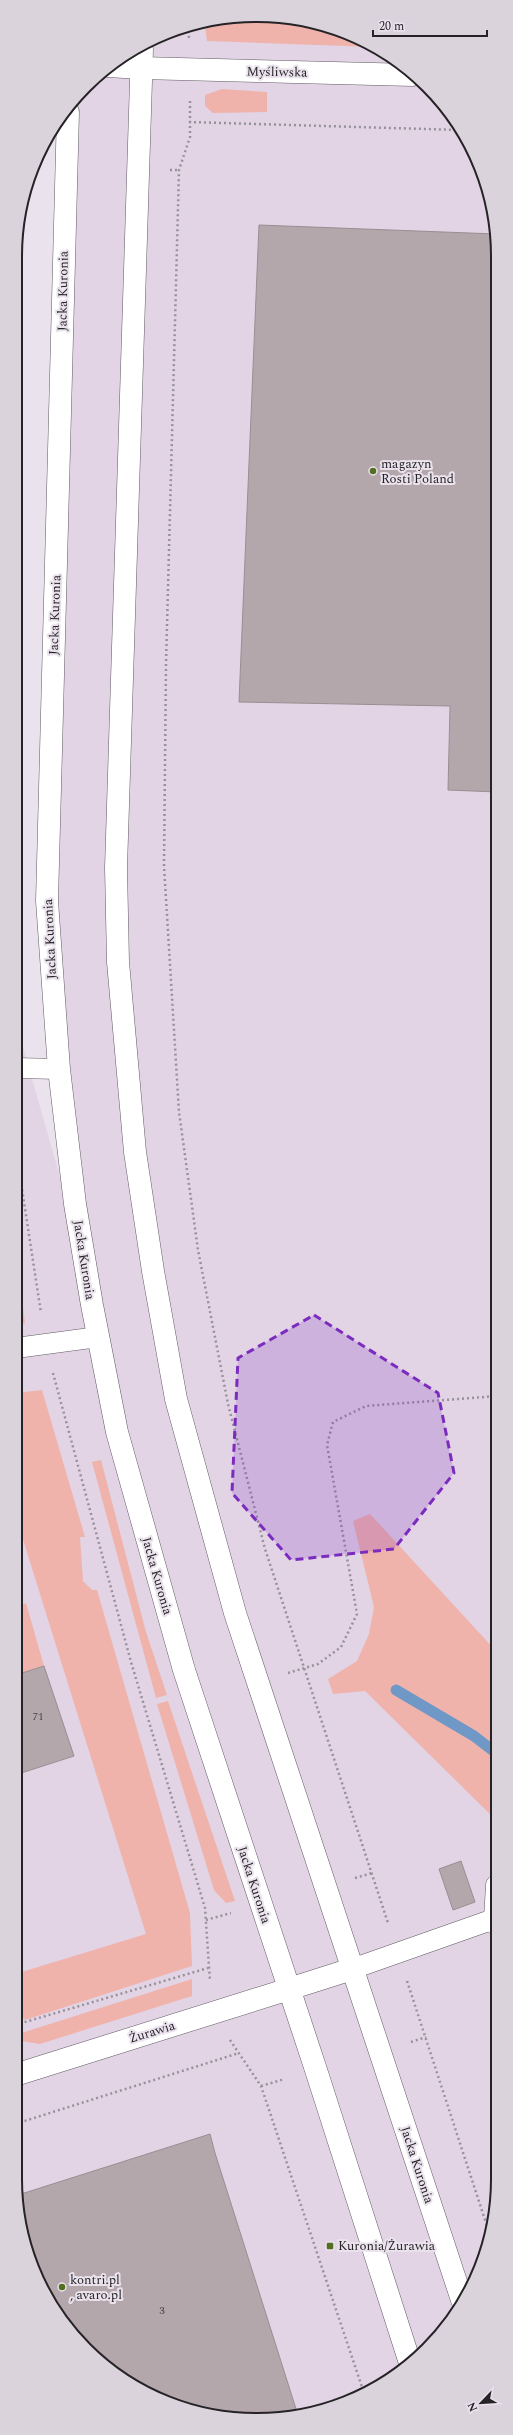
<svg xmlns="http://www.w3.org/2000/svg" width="513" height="2435" viewBox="0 0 513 2435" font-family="Spectral,serif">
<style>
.built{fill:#e2d4e5}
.green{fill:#efb3ac}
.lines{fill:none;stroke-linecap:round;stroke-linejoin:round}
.stream{stroke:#7098c7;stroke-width:11}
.building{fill:#b4a7ab;stroke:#9a8e92}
.lane-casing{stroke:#615a63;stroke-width:21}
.street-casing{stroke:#615a63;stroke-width:23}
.secondary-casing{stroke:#615a63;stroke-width:23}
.path{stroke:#979199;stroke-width:2.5;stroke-dasharray:2 3;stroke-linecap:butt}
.lane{stroke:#fff;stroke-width:20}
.street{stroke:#fff;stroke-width:22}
.secondary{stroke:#fff;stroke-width:22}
.marked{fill:#7b2cbf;fill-opacity:0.2;stroke:#7b2cbf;stroke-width:3;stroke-dasharray:8 5;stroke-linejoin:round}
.poi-dot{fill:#536f22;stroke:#eae2ec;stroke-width:1.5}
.labels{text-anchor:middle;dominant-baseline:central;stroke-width:4;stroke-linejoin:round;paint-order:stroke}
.number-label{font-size:11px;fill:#4a4448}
.street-label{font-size:13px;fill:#262327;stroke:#eae2ec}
.poi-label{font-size:13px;fill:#262327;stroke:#eae2ec;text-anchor:start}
.rim{fill:none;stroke:#262327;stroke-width:2}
</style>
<rect width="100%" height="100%" fill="#eae2ec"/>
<!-- built -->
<polygon class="built" points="288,17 363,40 427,86 473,150 497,240 496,2210 473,2286 416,2360 334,2407 241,2419 164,2402 86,2349 33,2271 15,2178 16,1023 103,1327 82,1202 70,1084 55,900 75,104 109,65 194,23"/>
<!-- green -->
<g class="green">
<path d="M230 21C275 22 335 19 373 47L207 41 205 26 212 22Z"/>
<polygon points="222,89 267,92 267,112 213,113 205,106 205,95"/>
<polygon points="16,1253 25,1323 16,1325"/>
<polygon points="42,1390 85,1537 80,1537 83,1581 92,1590 97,1590 190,1913 192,1966 25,2020 15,2008 15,1974 146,1934 16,1517 16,1393"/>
<polygon points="101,1460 146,1632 167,1695 156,1698 92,1462"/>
<polygon points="370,1514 496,1651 496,1820 365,1691 333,1694 328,1679 357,1661 369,1634 374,1607 353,1521"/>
<polygon points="26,1603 44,1666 16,1675 16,1608"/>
<polygon points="168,1701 235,1901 226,1903 214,1890 157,1704"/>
<polygon points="192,1979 192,1996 40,2044 15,2040 15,2035"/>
</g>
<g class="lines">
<!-- stream -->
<polyline class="stream" points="396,1690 474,1736 496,1753"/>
</g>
<!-- building -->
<g class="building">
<polygon points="259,225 496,234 497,240 497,792 448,790 450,706 239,702"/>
<polygon points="44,1666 74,1756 15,1775 16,1675"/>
<polygon points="461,1861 475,1902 453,1910 439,1869"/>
<polygon points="210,2134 215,2153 297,2412 241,2419 164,2402 86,2349 33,2271 18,2195"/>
</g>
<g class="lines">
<!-- lane casing -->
<g class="lane-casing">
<g id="lane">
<polyline points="16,1068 59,1069"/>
<polyline points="16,1348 98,1337"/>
<polyline points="494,1919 496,1885"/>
<polyline points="352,1969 494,1919 496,1925"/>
</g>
</g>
<!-- street casing -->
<g class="street-casing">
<g id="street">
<polyline points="141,68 413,75"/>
<polyline points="15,2075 289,1989"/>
</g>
</g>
<!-- secondary casing -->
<g class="secondary-casing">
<g id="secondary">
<polyline points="142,49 116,868 118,962 135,1152 153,1271 176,1399 235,1613 462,2300"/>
<polyline points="108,66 141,68"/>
<polyline points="68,112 47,901 59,1069 75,1204 92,1305 117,1432 184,1670 316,2070 410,2363"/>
<polyline points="289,1989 352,1969"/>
</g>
</g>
<!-- path -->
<g class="path">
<polyline points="188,26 189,38"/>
<polyline points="190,101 190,137 179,170 166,664 164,866 179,1112 198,1250 228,1404 265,1549 388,1923"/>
<polyline points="189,122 459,130"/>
<polyline points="170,170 179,170"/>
<polyline points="16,1150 41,1313"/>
<polyline points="53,1373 131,1662 205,1908 210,1981"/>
<polyline points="288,1673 318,1664 341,1647 357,1614 327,1445 333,1422 366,1406 497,1396"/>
<polyline points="355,1878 372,1873"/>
<polyline points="206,1920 231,1913"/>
<polyline points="407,1981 489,2232"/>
<polyline points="15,2025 208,1968"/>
<polyline points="230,2040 261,2086 363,2390"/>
<polyline points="411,2042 426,2037"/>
<polyline points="261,2086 285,2079"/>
<polyline points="15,2124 239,2053"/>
</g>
<!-- lane -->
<use href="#lane" class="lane"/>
<!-- street -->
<use href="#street" class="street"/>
<!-- secondary -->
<use href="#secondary" class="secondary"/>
</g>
<!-- marked area -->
<path class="marked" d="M314 1315 438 1393 454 1473 394 1549 291 1560 232 1493 238 1358Z"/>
<!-- markers -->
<g class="poi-dot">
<circle cx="373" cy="471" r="4"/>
<rect x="326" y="2242" width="8" height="8" rx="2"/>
<circle cx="62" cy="2287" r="4"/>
</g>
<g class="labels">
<!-- number labels -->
<g class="number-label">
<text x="38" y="1716">71</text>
<text x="162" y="2310">3</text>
</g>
<!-- street labels -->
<g class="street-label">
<text transform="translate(277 72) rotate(1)">Myśliwska</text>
<text transform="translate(63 291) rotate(-89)">Jacka Kuronia</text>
<text transform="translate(55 615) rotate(-88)">Jacka Kuronia</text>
<text transform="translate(50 939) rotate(-93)">Jacka Kuronia</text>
<text transform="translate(84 1260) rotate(81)">Jacka Kuronia</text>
<text transform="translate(157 1576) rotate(74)">Jacka Kuronia</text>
<text transform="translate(254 1885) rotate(72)">Jacka Kuronia</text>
<text transform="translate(152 2032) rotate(-17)">Żurawia</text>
<text transform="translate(417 2165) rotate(72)">Jacka Kuronia</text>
</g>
<!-- poi labels -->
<g class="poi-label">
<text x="381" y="464">magazyn<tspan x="381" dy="15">Rosti Poland</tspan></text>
<text x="338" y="2246">Kuronia/Żurawia</text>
<text x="70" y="2280">kontri.pl<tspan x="70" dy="15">, avaro.pl</tspan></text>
</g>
</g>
<!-- crop -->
<path d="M0 0H513V2435H0ZM256 22H257A234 234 0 0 1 491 256V2179A234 234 0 0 1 257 2413H256A234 234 0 0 1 22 2179V256A234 234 0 0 1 256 22Z" fill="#dad3dc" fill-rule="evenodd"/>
<path class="rim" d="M256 22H257A234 234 0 0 1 491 256V2179A234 234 0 0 1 257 2413H256A234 234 0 0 1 22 2179V256A234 234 0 0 1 256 22Z"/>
<!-- north arrow -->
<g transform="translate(481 2403) rotate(245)" stroke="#eae2ec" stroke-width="3" paint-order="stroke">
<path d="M0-3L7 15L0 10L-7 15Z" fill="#262327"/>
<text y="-6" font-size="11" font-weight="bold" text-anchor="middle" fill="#262327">N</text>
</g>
<!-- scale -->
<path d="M373 30v6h114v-6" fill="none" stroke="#262327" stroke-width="2"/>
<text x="379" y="30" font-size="12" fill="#262327" stroke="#eae2ec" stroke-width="3" paint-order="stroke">20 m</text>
</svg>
